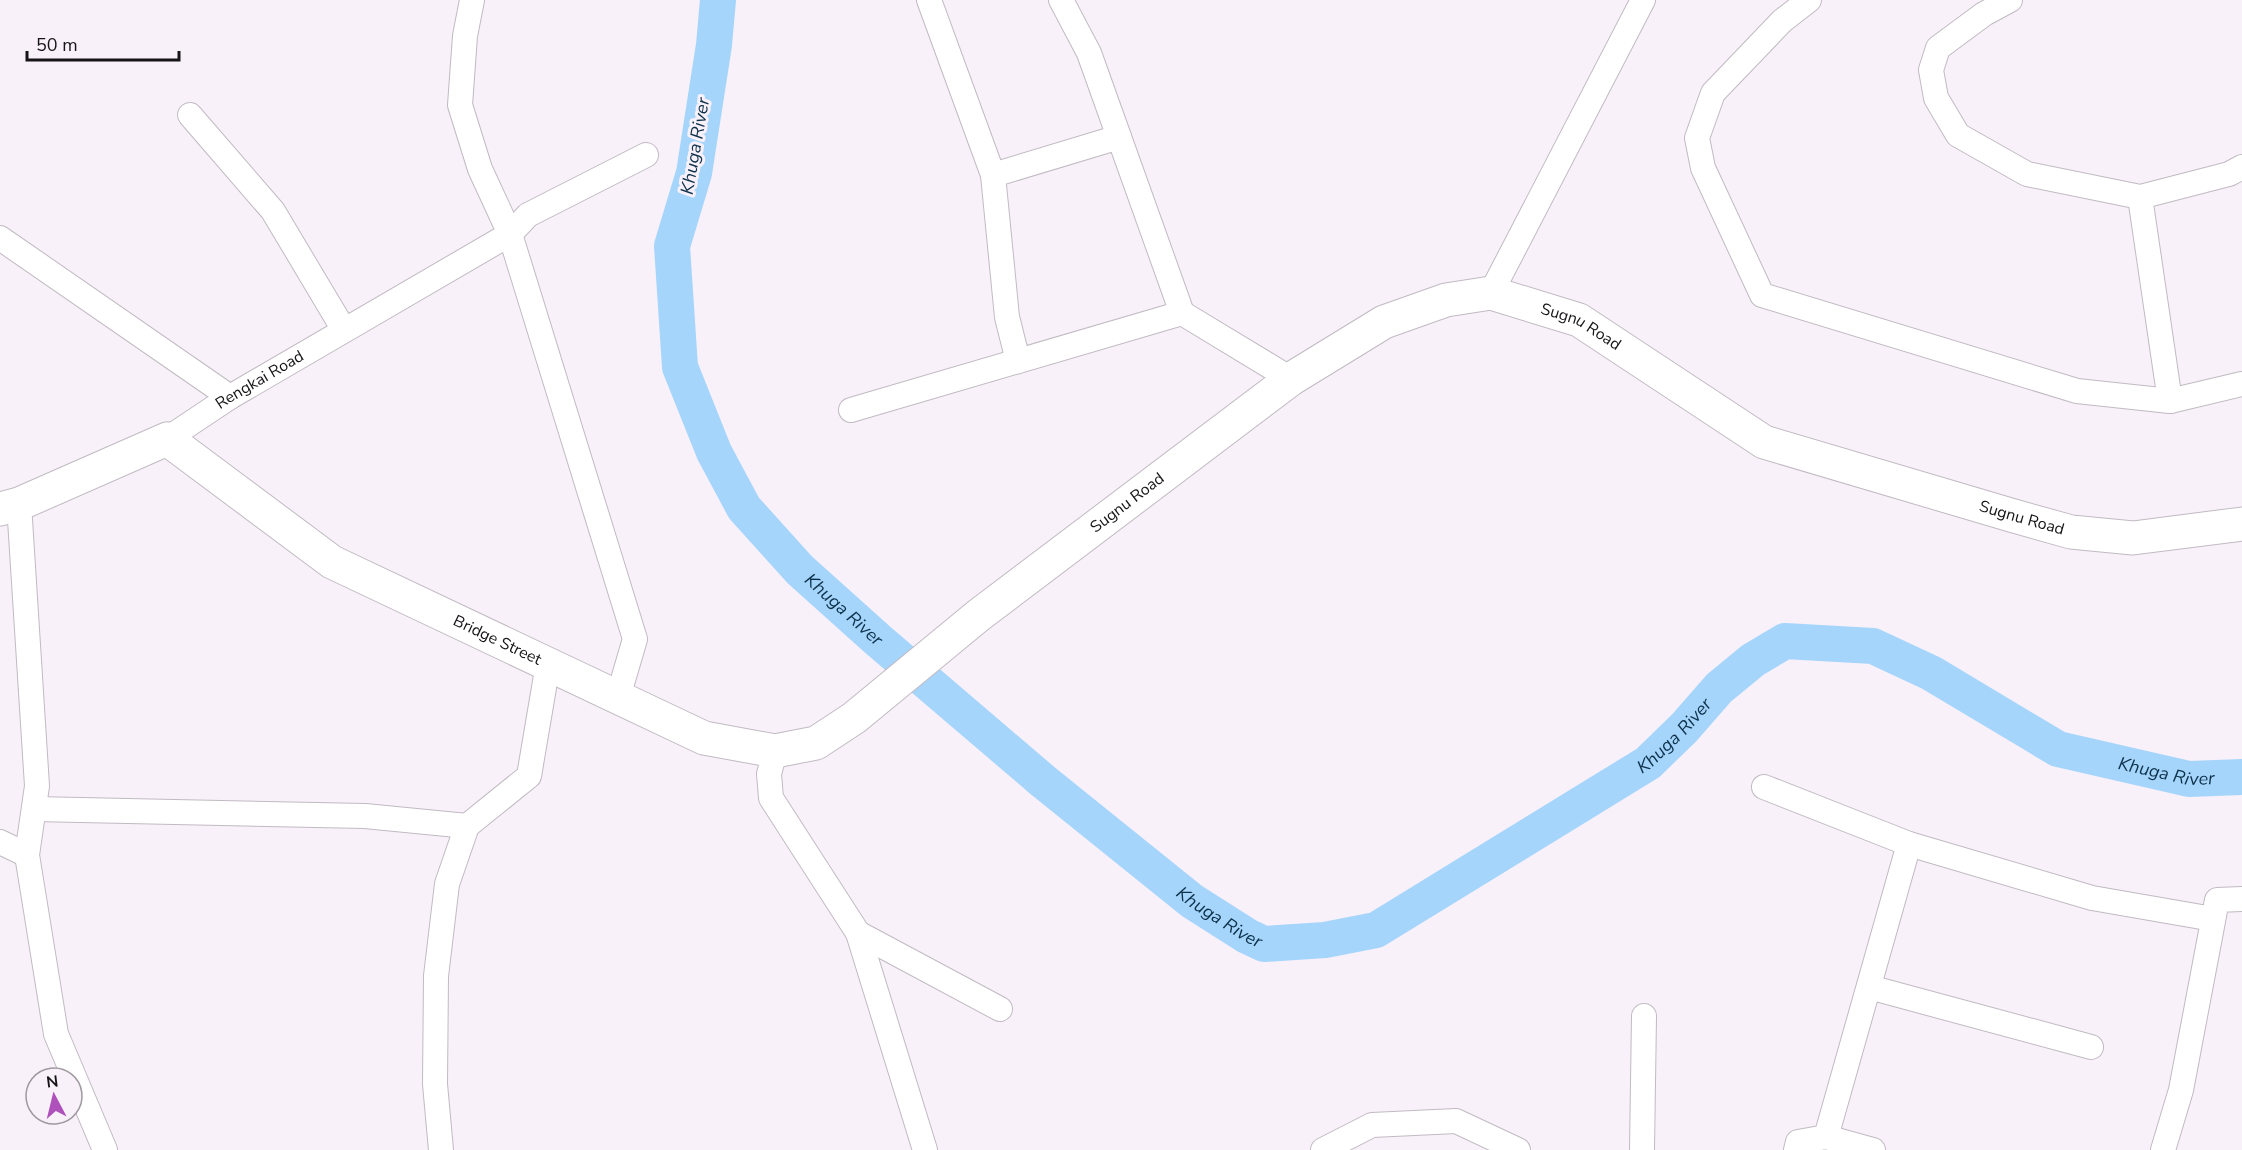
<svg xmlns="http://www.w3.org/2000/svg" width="2242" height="1150" viewBox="0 0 2242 1150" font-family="'Nunito Sans',sans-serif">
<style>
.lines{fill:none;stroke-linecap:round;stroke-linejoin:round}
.river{stroke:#a6d5fb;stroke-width:36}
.street-casing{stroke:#c1bac2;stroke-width:26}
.primary-casing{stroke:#c1bac2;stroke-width:35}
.street{stroke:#fff;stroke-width:24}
.primary{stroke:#fff;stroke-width:33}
.labels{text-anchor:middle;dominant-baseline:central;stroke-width:6;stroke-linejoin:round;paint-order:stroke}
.street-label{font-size:16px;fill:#171417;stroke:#f8f1f9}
.water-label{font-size:18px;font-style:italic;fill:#0d314a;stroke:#f8f1f9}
</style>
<rect width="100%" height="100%" fill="#f8f1f9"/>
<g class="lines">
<!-- river -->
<path class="river" id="s1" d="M718 0 714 45 694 173 672 246 680 367 714 452 744 508 800 570 878 640 1043 781 1192 901 1247 936 1264 944 1325 940 1376 930 1648 763 1684 728 1719 688 1753 660 1785 641 1873 646 1931 673 2058 749 2189 779 2242 777"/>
<!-- street casing -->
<g class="street-casing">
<g id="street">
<polyline points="472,0 465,36 460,105 480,169 510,234 635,639 618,697"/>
<polyline points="929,0 993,175 1007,317 1018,361"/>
<polyline points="1061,0 1089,53 1182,313 1291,379"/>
<polyline points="1809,0 1782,21 1713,93 1697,138 1703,168 1762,295 2077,391 2170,401 2242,384"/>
<polyline points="2010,0 1984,14 1938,48 1931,70 1936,98 1958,135 2027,174 2140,197 2229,174 2242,167"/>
<polyline points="190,115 273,211 344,330"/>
<polyline points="993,175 1119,137"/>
<polyline points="2140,197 2170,401"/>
<polyline points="0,238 230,397"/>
<polyline points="1491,293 1643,0"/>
<polyline points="851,410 1182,313"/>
<path id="s2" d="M167 439 230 397 510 234 528 215 646 155"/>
<polyline points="19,504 37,786 27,855 56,1034 105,1150"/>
<polyline points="775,751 769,774 771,798 858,933 925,1150"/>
<polyline points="1764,787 1909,844 2092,898 2213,919"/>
<polyline points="34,809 365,816 467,826"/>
<polyline points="0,842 27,855"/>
<polyline points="858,933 1000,1009"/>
<polyline points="1869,987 2091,1047"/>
<polyline points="1826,1137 1873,1150"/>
<polyline points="441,1150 435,1084 436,976 447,884 467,826 529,776 548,664"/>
<polyline points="1323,1150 1372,1125 1456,1121 1518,1150"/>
<polyline points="1642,1150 1644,1016"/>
<polyline points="1796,1150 1798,1142 1826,1137 1909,844"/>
<polyline points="2163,1150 2181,1090 2217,900 2242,899"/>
</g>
</g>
<!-- primary casing -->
<g class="primary-casing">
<g id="primary">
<path id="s3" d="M0 509 19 504 167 439 332 562 704 738 775 751 816 743 854 718 979 615 1291 379 1384 322 1446 300 1491 293 1579 320 1764 442 2014 516 2071 532 2133 538 2242 524"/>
</g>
</g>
<!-- street -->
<use href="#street" class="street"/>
<!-- primary -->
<use href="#primary" class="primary"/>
</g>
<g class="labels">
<!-- street labels -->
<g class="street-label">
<text stroke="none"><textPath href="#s3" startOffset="1828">Sugnu Road</textPath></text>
<text stroke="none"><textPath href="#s2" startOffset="110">Rengkai Road</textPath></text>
<text stroke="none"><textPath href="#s3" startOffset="1306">Sugnu Road</textPath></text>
<text stroke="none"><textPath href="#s3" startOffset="2314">Sugnu Road</textPath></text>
<text stroke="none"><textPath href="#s3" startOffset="570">Bridge Street</textPath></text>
</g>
<!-- water labels -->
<g class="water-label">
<text transform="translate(695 146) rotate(-80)">Khuga River</text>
<text stroke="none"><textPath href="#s1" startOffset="670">Khuga River</textPath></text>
<text stroke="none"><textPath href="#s1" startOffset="1678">Khuga River</textPath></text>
<text stroke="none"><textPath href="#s1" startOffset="2236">Khuga River</textPath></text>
<text stroke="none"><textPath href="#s1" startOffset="1156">Khuga River</textPath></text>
</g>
</g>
<!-- north arrow -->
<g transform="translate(54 1096) rotate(353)"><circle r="28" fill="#f8f1f9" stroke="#9e999f" stroke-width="1.5"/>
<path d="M0-4.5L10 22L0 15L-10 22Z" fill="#ae51bb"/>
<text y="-9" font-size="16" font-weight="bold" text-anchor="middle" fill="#171417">N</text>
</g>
<!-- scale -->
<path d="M27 51v9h152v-9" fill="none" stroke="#171417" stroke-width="3"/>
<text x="36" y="51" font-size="18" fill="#171417" stroke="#f8f1f9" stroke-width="4.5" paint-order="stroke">50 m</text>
</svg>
